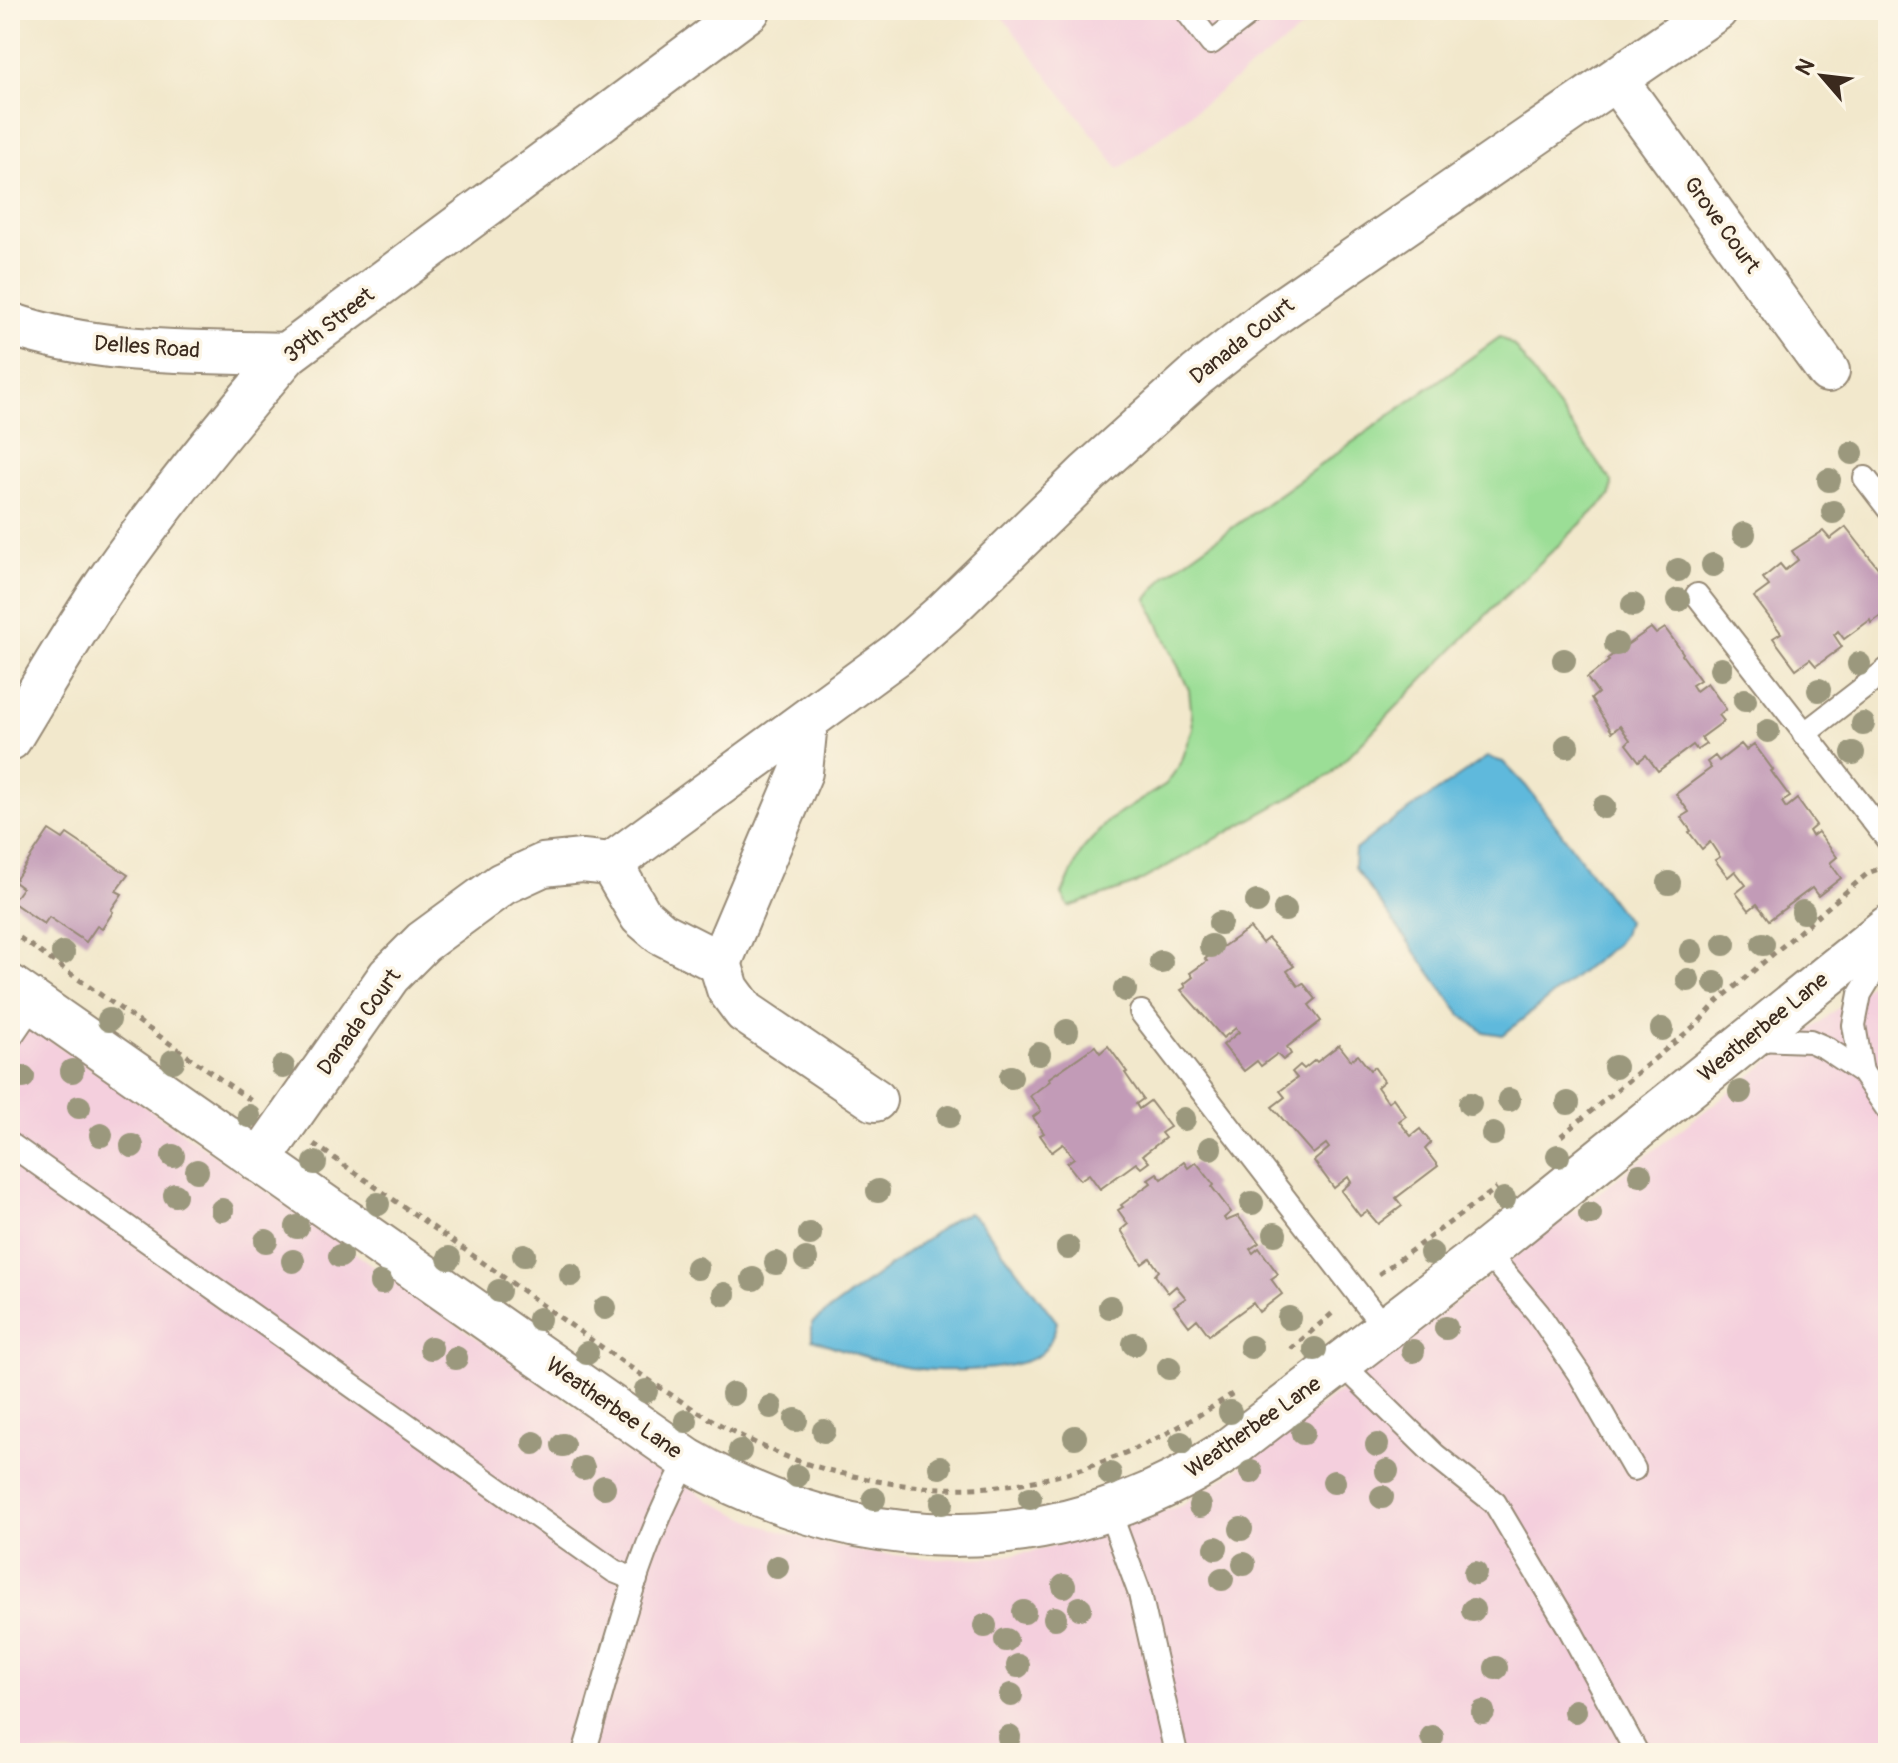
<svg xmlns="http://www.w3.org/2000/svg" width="1898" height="1763" viewBox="0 0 1898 1763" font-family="Pangolin,sans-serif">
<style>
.built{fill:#f4cfdd}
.green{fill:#9bde96;stroke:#6b845a;stroke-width:2}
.water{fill:#5eb9dc;stroke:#4c727d;stroke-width:2}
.building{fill:#c29bb7}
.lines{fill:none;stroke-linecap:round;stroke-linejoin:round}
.service-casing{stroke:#968975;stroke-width:26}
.minor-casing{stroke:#968975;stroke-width:46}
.path{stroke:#968975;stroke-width:5;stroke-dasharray:6 6;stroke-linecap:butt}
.service{stroke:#fff;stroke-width:22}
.minor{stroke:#fff;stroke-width:42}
.tree{fill:#9b987d}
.labels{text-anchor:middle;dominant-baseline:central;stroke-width:7;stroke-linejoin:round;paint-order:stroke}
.street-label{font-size:22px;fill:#3b2a1e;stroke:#fcf5e5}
</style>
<rect width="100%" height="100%" fill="#fcf5e5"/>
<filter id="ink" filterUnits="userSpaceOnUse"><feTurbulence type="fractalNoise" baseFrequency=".0125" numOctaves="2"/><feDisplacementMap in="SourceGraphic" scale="16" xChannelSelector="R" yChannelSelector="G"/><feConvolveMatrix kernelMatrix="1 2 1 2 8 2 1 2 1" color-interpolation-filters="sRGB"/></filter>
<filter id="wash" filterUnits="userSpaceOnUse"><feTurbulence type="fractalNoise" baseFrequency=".006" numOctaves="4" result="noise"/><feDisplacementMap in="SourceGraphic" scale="32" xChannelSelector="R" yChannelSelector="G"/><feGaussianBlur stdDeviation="1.8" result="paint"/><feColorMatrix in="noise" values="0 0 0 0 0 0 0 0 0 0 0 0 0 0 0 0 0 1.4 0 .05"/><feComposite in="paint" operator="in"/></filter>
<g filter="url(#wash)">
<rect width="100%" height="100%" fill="#f2e8cc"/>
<!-- built -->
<g class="built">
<polygon points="997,10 1326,10 1119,169"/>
<polygon points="1888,970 1888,1753 10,1753 10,1012 710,1501 761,1525 806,1539 863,1552 938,1559 996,1557 1032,1552 1183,1505 1248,1462"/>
</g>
<!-- green -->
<polygon class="green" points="1500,337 1514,346 1612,482 1611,495 1501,600 1330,775 1133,885 1069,907 1062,894 1082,850 1108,821 1166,784 1181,763 1193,729 1189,690 1147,599 1166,575"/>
<!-- water -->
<g class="water">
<polygon points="1487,757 1503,762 1526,786 1627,921 1623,935 1616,944 1503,1035 1484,1032 1461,1015 1354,867 1355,850 1377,832"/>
<path d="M969 1213 981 1223 1057 1322C1054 1334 1050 1346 1040 1354 1013 1374 927 1373 895 1365 867 1359 839 1348 812 1339V1323L955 1218Z"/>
</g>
<g id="blocks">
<!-- building -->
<g class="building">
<polygon points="1846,527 1879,569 1888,562 1888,611 1871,623 1870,620 1844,639 1838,631 1834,635 1842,647 1816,666 1810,659 1796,669 1773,638 1781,633 1754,597 1769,586 1763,578 1780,564 1785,570 1798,560 1792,551 1823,531 1830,539"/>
<polygon points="1651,628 1656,634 1665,628 1683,653 1682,655 1700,680 1692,685 1696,691 1707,683 1726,709 1719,715 1724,721 1701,738 1706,744 1697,750 1693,745 1658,771 1646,755 1639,761 1626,744 1630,740 1620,726 1612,732 1591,699 1598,693 1587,678 1609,661 1607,659"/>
<polygon points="1741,744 1746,750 1754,744 1773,770 1771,771 1790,797 1782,802 1786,808 1797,799 1816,825 1809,831 1812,836 1818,832 1837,857 1830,863 1841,878 1818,896 1812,888 1769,920 1757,904 1749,910 1736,893 1746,885 1735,871 1728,877 1715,860 1720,857 1710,842 1702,849 1689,832 1691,831 1681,817 1689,812 1676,794 1711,768 1707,762 1715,756 1719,761"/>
<polygon points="49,830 63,839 67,834 128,875 116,891 122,894 111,910 113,912 102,929 97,926 86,942 49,917 44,924 12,902 22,888 14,882"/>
<polygon points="1250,928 1262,943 1268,938 1294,966 1287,971 1298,986 1303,983 1316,999 1309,1005 1321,1021 1287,1047 1291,1054 1283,1060 1277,1054 1261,1066 1257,1061 1244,1071 1223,1045 1239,1032 1236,1028 1223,1038 1181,990 1186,987 1184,984 1193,977 1190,973 1207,961 1205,959"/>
<polygon points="1339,1045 1351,1060 1358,1055 1370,1070 1374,1067 1384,1081 1377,1087 1388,1102 1393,1098 1406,1116 1399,1121 1411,1136 1420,1129 1431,1143 1425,1149 1438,1166 1396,1198 1402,1206 1378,1224 1367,1211 1360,1216 1341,1191 1351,1182 1348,1177 1334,1188 1314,1161 1329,1148 1326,1144 1313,1154 1272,1107 1285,1097 1280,1091 1297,1078 1292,1072 1300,1065 1304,1069 1315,1060 1317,1062"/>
<polygon points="1095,1046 1100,1053 1108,1046 1127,1072 1125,1073 1143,1099 1136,1104 1139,1109 1150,1101 1170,1127 1161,1133 1165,1138 1143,1155 1149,1162 1141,1168 1136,1163 1100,1189 1089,1174 1080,1180 1067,1163 1074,1158 1063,1144 1052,1152 1040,1135 1044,1133 1033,1117 1041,1111 1030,1096 1050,1081 1049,1078"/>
<polygon points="1184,1162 1188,1168 1196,1162 1214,1185 1212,1187 1231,1212 1224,1218 1226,1221 1238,1216 1259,1243 1250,1249 1253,1253 1259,1248 1278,1274 1271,1279 1282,1294 1259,1312 1253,1303 1209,1335 1197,1319 1189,1326 1174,1306 1186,1298 1176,1286 1168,1293 1155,1275 1159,1271 1150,1258 1142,1264 1121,1230 1128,1224 1118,1210 1123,1207 1121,1205 1151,1183 1148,1179 1157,1173 1162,1179"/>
<rect x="1258" y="1750" width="34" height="3"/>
</g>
</g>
</g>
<g filter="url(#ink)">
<use href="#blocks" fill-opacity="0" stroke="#968975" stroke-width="2"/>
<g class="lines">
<!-- service casing -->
<g class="service-casing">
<g id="service">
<polyline points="1186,10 1211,43 1254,10"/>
<polyline points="1865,478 1888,508"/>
<polyline points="1697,595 1888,840"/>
<polyline points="1804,734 1888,669"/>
<polyline points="1141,1012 1386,1330"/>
<polyline points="10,1038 34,1003"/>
<polyline points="1754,1039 1810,1041 1826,1048 1862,1072 1888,1110"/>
<polyline points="1862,1072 1854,1025 1860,994 1888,948"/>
<polyline points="10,1144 614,1571 636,1580"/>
<polyline points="1486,1251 1538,1313 1580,1375 1634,1469"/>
<polyline points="1342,1364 1435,1455 1495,1503 1568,1626 1637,1753"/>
<polyline points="1109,1510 1140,1594 1176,1753"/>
<path d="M584 1753C614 1655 636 1549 688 1460"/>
</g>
</g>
<!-- minor casing -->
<g class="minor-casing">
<g id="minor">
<polyline points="1616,80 1828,371"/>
<path d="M10 324C99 355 194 351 287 354"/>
<path d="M10 739C44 683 76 627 113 574 167 497 226 425 287 354L749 10"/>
<polyline points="611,864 641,916 661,933 720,963 728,989 745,1012 875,1100"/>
<polyline points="720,963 801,772 806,722"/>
<path d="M10 986 688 1460C863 1560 1058 1563 1228 1450L1486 1251 1888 927"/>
<polyline points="259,1161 389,976 423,942 502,884 543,865 582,861 611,864 897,654 945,612 1088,473 1197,375 1273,315 1716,10"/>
</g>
</g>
<!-- path -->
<g class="path">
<polyline points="10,931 253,1102"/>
<polyline points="1561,1136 1699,1022 1717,1002 1868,873 1884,867"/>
<path d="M314 1144C397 1202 480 1260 562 1319 629 1366 697 1418 773 1451 804 1465 838 1473 872 1480 1006 1506 1121 1469 1232 1394"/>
<polyline points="1379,1274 1497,1188"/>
<polyline points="1291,1349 1335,1311"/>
</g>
<!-- service -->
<use href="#service" class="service"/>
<!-- minor -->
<use href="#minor" class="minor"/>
</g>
<!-- trees -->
<g class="tree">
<circle cx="1852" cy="453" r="12"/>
<circle cx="1829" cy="480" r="12"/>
<circle cx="1833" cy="512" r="12"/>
<circle cx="1744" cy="534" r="12"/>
<circle cx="1713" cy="565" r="12"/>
<circle cx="1678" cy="570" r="12"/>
<circle cx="1678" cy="600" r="12"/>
<circle cx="1633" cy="605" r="12"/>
<circle cx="1616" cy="644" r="12"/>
<circle cx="1564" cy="660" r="12"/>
<circle cx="1859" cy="664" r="12"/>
<circle cx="1721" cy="669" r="12"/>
<circle cx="1819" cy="690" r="12"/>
<circle cx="1745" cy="700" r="12"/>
<circle cx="1863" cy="724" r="12"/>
<circle cx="1768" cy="731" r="12"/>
<circle cx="1567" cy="746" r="12"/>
<circle cx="1853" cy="753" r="12"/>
<circle cx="1604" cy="807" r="12"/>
<circle cx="1669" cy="883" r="12"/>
<circle cx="1257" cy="902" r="12"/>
<circle cx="1285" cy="910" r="12"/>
<circle cx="1803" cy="912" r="12"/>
<circle cx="1220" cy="923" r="12"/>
<circle cx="1724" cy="944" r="12"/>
<circle cx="1763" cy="944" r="12"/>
<circle cx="1211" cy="946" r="12"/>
<circle cx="1691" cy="951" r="12"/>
<circle cx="63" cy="953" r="12"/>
<circle cx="1161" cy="962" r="12"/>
<circle cx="1688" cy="980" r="12"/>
<circle cx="1715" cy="983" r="12"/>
<circle cx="1125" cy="990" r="12"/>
<circle cx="109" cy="1020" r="12"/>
<circle cx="1662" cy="1029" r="12"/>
<circle cx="1067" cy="1031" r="12"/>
<circle cx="1039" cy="1054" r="12"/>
<circle cx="173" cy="1061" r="12"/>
<circle cx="283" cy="1067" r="12"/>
<circle cx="1615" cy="1067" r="12"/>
<circle cx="72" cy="1071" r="12"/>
<circle cx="23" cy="1077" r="12"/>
<circle cx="1011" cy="1077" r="12"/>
<circle cx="1740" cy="1092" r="12"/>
<circle cx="1509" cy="1100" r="12"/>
<circle cx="1568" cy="1103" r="12"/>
<circle cx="1470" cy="1104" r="12"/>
<circle cx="79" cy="1107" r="12"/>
<circle cx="249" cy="1116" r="12"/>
<circle cx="949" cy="1116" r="12"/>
<circle cx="1184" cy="1119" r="12"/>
<circle cx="1493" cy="1134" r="12"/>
<circle cx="101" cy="1135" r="12"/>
<circle cx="132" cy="1146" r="12"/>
<circle cx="1210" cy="1148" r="12"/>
<circle cx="173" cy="1156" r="12"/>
<circle cx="1558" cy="1156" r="12"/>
<circle cx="315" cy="1163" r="12"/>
<circle cx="197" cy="1171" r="12"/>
<circle cx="1640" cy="1175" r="12"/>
<circle cx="878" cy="1191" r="12"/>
<circle cx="175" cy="1195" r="12"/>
<circle cx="1504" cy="1199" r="12"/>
<circle cx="1252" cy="1203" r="12"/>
<circle cx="378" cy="1204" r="12"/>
<circle cx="222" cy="1210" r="12"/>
<circle cx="1590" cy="1214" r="12"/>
<circle cx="297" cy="1227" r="12"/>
<circle cx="810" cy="1234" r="12"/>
<circle cx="1275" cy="1234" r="12"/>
<circle cx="266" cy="1241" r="12"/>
<circle cx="1068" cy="1248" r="12"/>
<circle cx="1431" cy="1253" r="12"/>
<circle cx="524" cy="1255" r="12"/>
<circle cx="340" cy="1256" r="12"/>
<circle cx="449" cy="1258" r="12"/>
<circle cx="806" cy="1259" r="12"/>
<circle cx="293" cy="1261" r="12"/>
<circle cx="776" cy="1263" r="12"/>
<circle cx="697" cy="1268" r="12"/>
<circle cx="571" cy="1275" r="12"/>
<circle cx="753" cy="1279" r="12"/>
<circle cx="381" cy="1283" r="12"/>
<circle cx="499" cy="1291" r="12"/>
<circle cx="724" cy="1294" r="12"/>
<circle cx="1110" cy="1307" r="12"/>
<circle cx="605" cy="1308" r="12"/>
<circle cx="1289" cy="1318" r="12"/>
<circle cx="539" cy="1319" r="12"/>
<circle cx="1446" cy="1328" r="12"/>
<circle cx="1134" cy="1344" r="12"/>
<circle cx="1251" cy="1347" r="12"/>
<circle cx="431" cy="1348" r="12"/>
<circle cx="1315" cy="1349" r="12"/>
<circle cx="1413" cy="1351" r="12"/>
<circle cx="587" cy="1353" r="12"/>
<circle cx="456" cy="1358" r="12"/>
<circle cx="1169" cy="1368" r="12"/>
<circle cx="646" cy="1391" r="12"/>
<circle cx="733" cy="1394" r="12"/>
<circle cx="771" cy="1407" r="12"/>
<circle cx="1230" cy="1412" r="12"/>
<circle cx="796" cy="1420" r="12"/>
<circle cx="686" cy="1421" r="12"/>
<circle cx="824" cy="1431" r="12"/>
<circle cx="1303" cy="1433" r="12"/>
<circle cx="1075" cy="1437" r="12"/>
<circle cx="534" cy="1443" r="12"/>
<circle cx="1181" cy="1443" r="12"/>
<circle cx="563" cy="1445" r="12"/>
<circle cx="1377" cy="1445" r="12"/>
<circle cx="740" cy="1451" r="12"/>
<circle cx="940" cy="1467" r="12"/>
<circle cx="583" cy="1468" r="12"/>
<circle cx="1387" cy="1471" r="12"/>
<circle cx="1251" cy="1472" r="12"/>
<circle cx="1110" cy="1474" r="12"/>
<circle cx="797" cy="1476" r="12"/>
<circle cx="1334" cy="1482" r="12"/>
<circle cx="604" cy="1487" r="12"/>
<circle cx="1382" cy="1497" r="12"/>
<circle cx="1030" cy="1498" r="12"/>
<circle cx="874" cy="1499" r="12"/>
<circle cx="942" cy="1503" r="12"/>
<circle cx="1200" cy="1506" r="12"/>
<circle cx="1241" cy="1529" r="12"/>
<circle cx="1216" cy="1548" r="12"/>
<circle cx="1244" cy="1564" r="12"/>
<circle cx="777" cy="1567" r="12"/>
<circle cx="1475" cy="1573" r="12"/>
<circle cx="1222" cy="1579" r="12"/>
<circle cx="1064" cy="1586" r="12"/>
<circle cx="1080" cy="1608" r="12"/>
<circle cx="1473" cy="1610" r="12"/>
<circle cx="1024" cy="1612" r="12"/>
<circle cx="1055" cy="1618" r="12"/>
<circle cx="985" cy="1626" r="12"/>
<circle cx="1006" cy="1640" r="12"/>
<circle cx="1018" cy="1666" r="12"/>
<circle cx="1496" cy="1668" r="12"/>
<circle cx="1011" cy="1695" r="12"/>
<circle cx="1575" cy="1711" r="12"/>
<circle cx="1483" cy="1712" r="12"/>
<circle cx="1009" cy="1737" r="12"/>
<circle cx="1432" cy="1737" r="12"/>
</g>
</g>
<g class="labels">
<!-- street labels -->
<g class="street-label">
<text transform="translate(1722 225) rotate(54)">Grove Court</text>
<text transform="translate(329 325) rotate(-38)">39th Street</text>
<text transform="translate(1242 341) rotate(-38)">Danada Court</text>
<text transform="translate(147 347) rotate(4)">Delles Road</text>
<text transform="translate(359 1022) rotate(-54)">Danada Court</text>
<text transform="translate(1763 1027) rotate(-39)">Weatherbee Lane</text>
<text transform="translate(614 1408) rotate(35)">Weatherbee Lane</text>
<text transform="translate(1253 1427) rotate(-35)">Weatherbee Lane</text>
</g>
</g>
<!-- margin -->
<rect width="1898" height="1763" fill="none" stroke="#fcf5e5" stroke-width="40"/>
<!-- north arrow -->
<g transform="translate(1822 76) rotate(298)" stroke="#fcf5e5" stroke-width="6" paint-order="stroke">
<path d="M0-6L14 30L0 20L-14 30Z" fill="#3b2a1e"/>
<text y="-12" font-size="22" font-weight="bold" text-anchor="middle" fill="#3b2a1e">N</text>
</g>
</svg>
